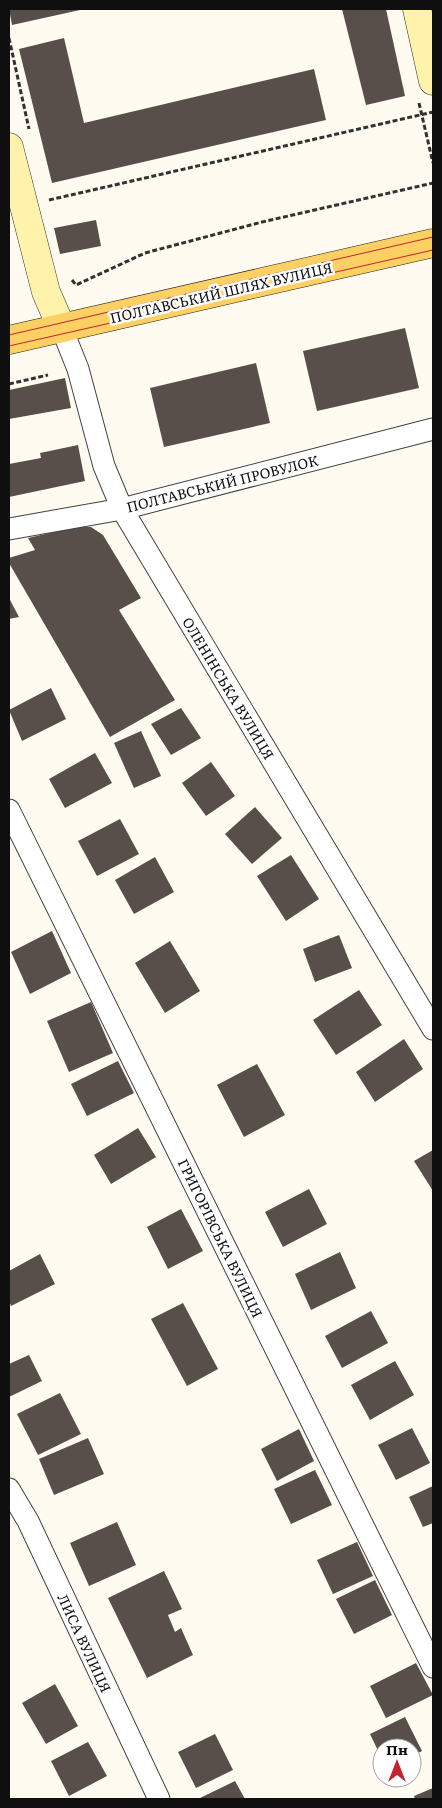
<svg xmlns="http://www.w3.org/2000/svg" width="442" height="1808" viewBox="0 0 442 1808" font-family="Literata,serif">
<style>
.building{fill:#584f4b}
.lines{fill:none;stroke-linecap:round;stroke-linejoin:round}
.street-casing{stroke:#424242;stroke-width:23}
.secondary-casing{stroke:#313131;stroke-width:29}
.primary-casing{stroke:#202020;stroke-width:29}
.path{stroke:#313131;stroke-width:3;stroke-dasharray:5 2.5;stroke-linecap:butt}
.street{stroke:#fff;stroke-width:21}
.secondary{stroke:#fff2ab;stroke-width:28}
.primary{stroke:#fcd063;stroke-width:28}
.tram{stroke:#c32231;stroke-width:1}
.labels{text-anchor:middle;dominant-baseline:central;stroke-width:5;stroke-linejoin:round;paint-order:stroke}
.street-label{font-size:14px;fill:#0f0f0f;stroke:#fff}
</style>
<rect width="100%" height="100%" fill="#fffbf0"/>
<!-- building -->
<g class="building">
<polygon points="9,9 79,9 80,10 12,25"/>
<polygon points="342,9 386,9 405,96 366,105"/>
<polygon points="64,38 84,123 314,69 326,120 52,183 19,49"/>
<polygon points="96,220 101,246 60,254 54,228"/>
<polygon points="405,328 419,388 317,411 303,351"/>
<polygon points="256,363 270,423 164,447 150,388"/>
<polygon points="65,378 71,408 9,419 9,390"/>
<polygon points="78,445 85,481 9,497 9,464 41,458 40,453"/>
<polygon points="76,527 91,527 103,535 141,598 119,610 175,700 110,737 9,563 9,558 35,550 28,538"/>
<polygon points="9,598 19,617 9,619"/>
<polygon points="51,688 66,719 22,741 9,710"/>
<polygon points="181,708 201,738 171,755 151,724"/>
<polygon points="141,731 161,776 134,788 114,743"/>
<polygon points="95,753 112,783 65,808 49,779"/>
<polygon points="211,762 235,796 206,816 182,783"/>
<polygon points="255,807 282,838 252,864 225,834"/>
<polygon points="120,819 139,854 97,876 78,841"/>
<polygon points="291,855 319,899 286,921 257,876"/>
<polygon points="155,857 174,892 134,914 115,880"/>
<polygon points="52,931 71,973 30,994 11,952"/>
<polygon points="339,935 352,968 315,982 303,949"/>
<polygon points="170,941 200,991 165,1013 135,963"/>
<polygon points="359,990 382,1025 336,1055 313,1020"/>
<polygon points="91,1002 113,1053 69,1072 47,1021"/>
<polygon points="404,1039 423,1069 375,1102 356,1072"/>
<polygon points="118,1061 134,1093 87,1116 71,1084"/>
<polygon points="257,1064 285,1115 244,1137 217,1085"/>
<polygon points="138,1128 156,1157 111,1184 94,1155"/>
<polygon points="433,1150 433,1191 414,1161"/>
<polygon points="309,1189 327,1224 283,1247 265,1212"/>
<polygon points="181,1209 203,1251 168,1269 147,1227"/>
<polygon points="340,1252 356,1288 311,1310 295,1274"/>
<polygon points="40,1254 55,1284 11,1306 9,1301 9,1271"/>
<polygon points="183,1303 218,1369 187,1386 151,1319"/>
<polygon points="371,1311 388,1343 342,1368 325,1336"/>
<polygon points="29,1355 42,1381 9,1397 9,1364"/>
<polygon points="395,1361 414,1395 370,1420 351,1385"/>
<polygon points="60,1393 81,1434 38,1455 17,1414"/>
<polygon points="412,1428 430,1463 396,1480 378,1445"/>
<polygon points="299,1429 314,1461 277,1481 261,1449"/>
<polygon points="88,1438 104,1474 54,1495 39,1459"/>
<polygon points="315,1470 332,1505 291,1524 274,1489"/>
<polygon points="433,1486 433,1523 423,1527 409,1497"/>
<polygon points="117,1522 136,1565 89,1586 70,1543"/>
<polygon points="357,1542 373,1576 333,1594 317,1560"/>
<polygon points="164,1571 182,1609 168,1615 175,1632 181,1628 193,1655 147,1678 108,1598"/>
<polygon points="375,1580 392,1615 354,1634 336,1599"/>
<polygon points="416,1663 433,1695 386,1718 370,1686"/>
<polygon points="55,1684 78,1726 46,1744 22,1703"/>
<polygon points="405,1717 422,1751 412,1756 412,1748 382,1748 382,1759 370,1734"/>
<polygon points="215,1734 233,1770 196,1788 178,1752"/>
<polygon points="88,1742 107,1776 69,1796 51,1761"/>
<polygon points="235,1781 245,1799 198,1799"/>
<polygon points="433,1788 433,1799 415,1799 414,1796"/>
</g>
<g class="lines">
<!-- street casing -->
<g class="street-casing">
<g id="street">
<polyline points="62,329 78,369 104,466 122,509 433,1029"/>
<polyline points="9,529 122,509 433,429"/>
<polyline points="9,810 433,1667"/>
<polyline points="9,1489 28,1521 159,1799"/>
</g>
</g>
<!-- secondary casing -->
<g class="secondary-casing">
<g id="secondary">
<polyline points="417,9 433,81"/>
<polyline points="9,147 46,292 62,329"/>
</g>
</g>
<!-- primary casing -->
<g class="primary-casing">
<polyline id="primary" points="9,340 433,243"/>
</g>
<!-- path -->
<g class="path">
<polyline points="9,38 29,129"/>
<polyline points="419,103 433,163"/>
<polyline points="49,200 433,112"/>
<polyline points="72,280 76,285 145,253 262,222 433,183"/>
<polyline points="9,384 48,375"/>
</g>
<!-- street -->
<use href="#street" class="street"/>
<!-- secondary -->
<use href="#secondary" class="secondary"/>
<!-- primary -->
<use href="#primary" class="primary"/>
<!-- tram -->
<g class="tram">
<polyline points="9,335 433,237"/>
<polyline points="9,346 433,250"/>
</g>
</g>
<g class="labels">
<!-- street labels -->
<g class="street-label">
<text transform="translate(221 292) rotate(-13)">ПОЛТАВСЬКИЙ ШЛЯХ ВУЛИЦЯ</text>
<text transform="translate(222 483) rotate(-14)">ПОЛТАВСЬКИЙ ПРОВУЛОК</text>
<text transform="translate(229 688) rotate(59)">ОЛЕНІНСЬКА ВУЛИЦЯ</text>
<text transform="translate(221 1238) rotate(64)">ГРИГОРІВСЬКА ВУЛИЦЯ</text>
<text transform="translate(85 1643) rotate(65)">ЛИСА ВУЛИЦЯ</text>
</g>
</g>
<!-- border -->
<rect width="442" height="1808" fill="none" stroke="#0f0f0f" stroke-width="20"/>
<!-- north arrow -->
<g transform="translate(397 1763)"><circle r="24" fill="#ffffff" stroke="#9f9f9f"/>
<path d="M0-4L9 19L0 12L-9 19Z" fill="#c32231"/>
<text y="-8" font-size="14" font-weight="bold" text-anchor="middle" fill="#0f0f0f">Пн</text>
</g>
</svg>
